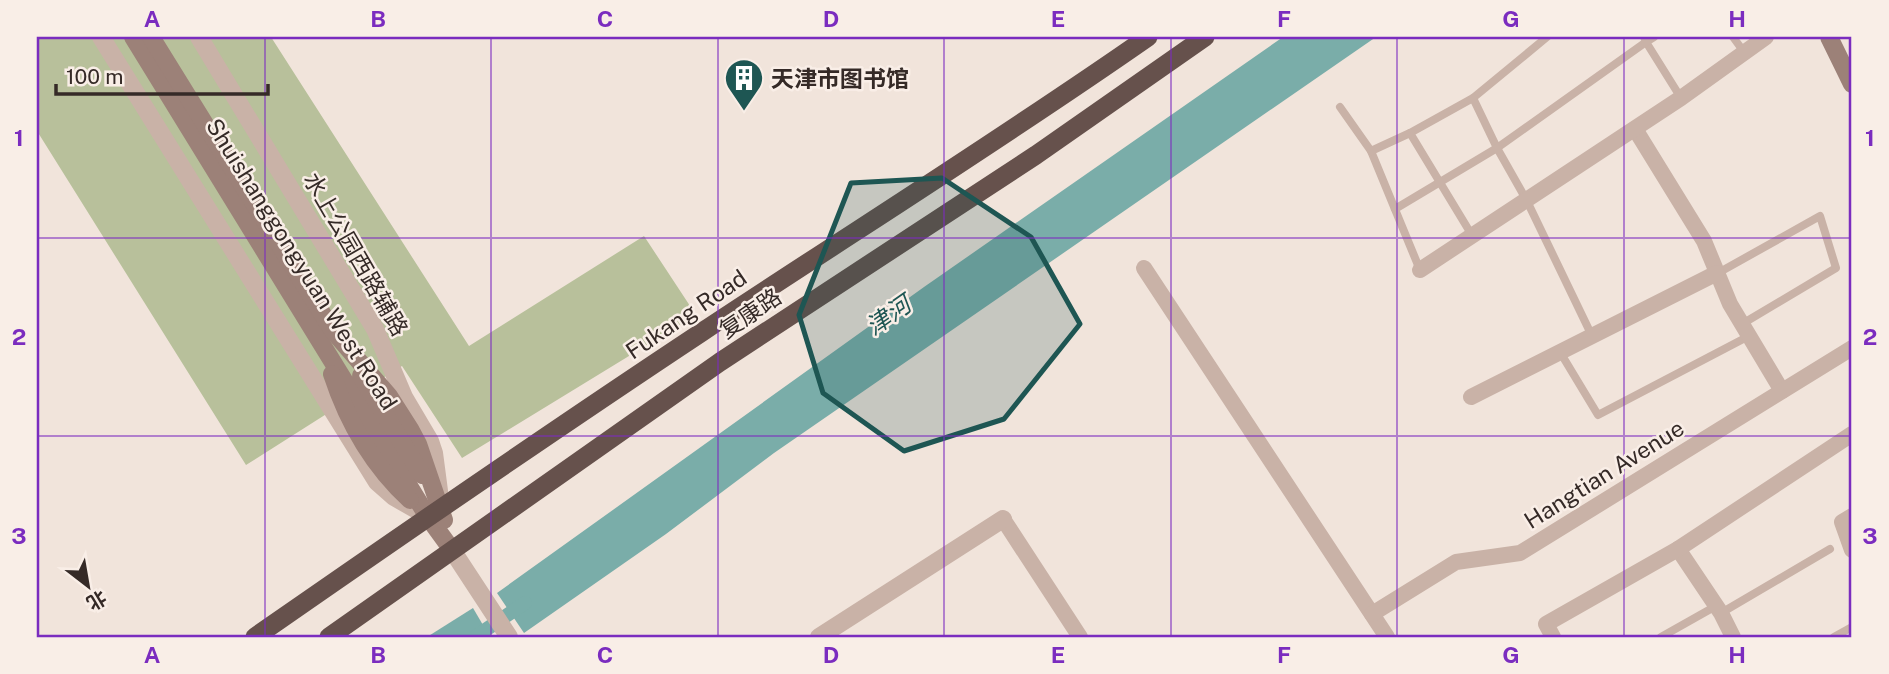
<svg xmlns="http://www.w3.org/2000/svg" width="1889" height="674" viewBox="0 0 1889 674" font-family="'Public Sans','Noto Sans SC',sans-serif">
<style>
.green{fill:#b8c09b}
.water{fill:#7aada9}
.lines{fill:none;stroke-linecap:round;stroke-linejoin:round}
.canal{stroke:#7aada9;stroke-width:14}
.service{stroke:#c9b2a7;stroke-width:8}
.minor{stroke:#c9b2a7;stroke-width:16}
.tertiary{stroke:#c9b2a7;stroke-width:18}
.secondary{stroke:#9c8178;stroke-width:18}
.trunk{stroke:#66514c;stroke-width:19}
.marked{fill:#1e5653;fill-opacity:0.2;stroke:#1e5653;stroke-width:5;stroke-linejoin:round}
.grid{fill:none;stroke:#7b2cbf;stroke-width:2;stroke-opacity:0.55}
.labels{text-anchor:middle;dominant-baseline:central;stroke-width:5;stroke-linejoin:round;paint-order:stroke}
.poi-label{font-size:23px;font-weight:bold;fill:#352a27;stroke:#f9eee7;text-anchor:start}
.street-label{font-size:23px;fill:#352a27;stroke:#f9eee7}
.water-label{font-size:24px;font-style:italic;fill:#1e5653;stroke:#f9eee7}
.neatline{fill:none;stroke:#7b2cbf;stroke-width:2.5}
.grid-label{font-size:23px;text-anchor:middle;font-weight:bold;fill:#7b2cbf}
</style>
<rect width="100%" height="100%" fill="#f1e4db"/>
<!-- green -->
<polygon class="green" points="37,37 271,37 469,346 644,236 696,315 462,458 402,366 246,465 37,131"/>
<!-- water -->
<g class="water">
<polygon points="1283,37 1376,37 774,453 666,534 524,633 497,593 924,287"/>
<polygon points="473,608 490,637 427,637"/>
</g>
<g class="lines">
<!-- canal -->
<polyline class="canal" points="475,637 525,603"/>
<!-- service -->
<g class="service">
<polyline points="1654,37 1646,42 1681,98"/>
<polyline points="1733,37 1744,52"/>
<polyline points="1473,98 1547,37"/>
<polyline points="1340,107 1371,151 1420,270"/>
<polyline points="1410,133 1473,98 1497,148 1646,42 1644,37"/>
<polyline points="1371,151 1410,133 1473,237"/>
<polyline points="1395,209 1497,148 1527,201 1592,336"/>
<polyline points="1718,273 1820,216 1836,268 1742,324"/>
<polyline points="1560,352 1598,415 1749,336"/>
<polyline points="1721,613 1830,549"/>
<polyline points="1661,637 1716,606"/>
<polyline points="1834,637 1852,627"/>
</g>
<!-- minor -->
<g class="minor">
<polyline points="1635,129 1704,241 1730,304 1782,391"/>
<polyline points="1144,268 1387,637"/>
<polyline points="1420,270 1681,98 1766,37"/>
<polyline points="1471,397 1717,273"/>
<polyline points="1852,516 1842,522 1852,550"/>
<polyline points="1003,519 1080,637"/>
<polyline points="1678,549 1721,613 1733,637"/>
<polyline points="1372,614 1456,562 1520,553 1852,348"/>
<polyline points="1553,637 1546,624 1678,549 1852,434"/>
</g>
<!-- tertiary -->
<g class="tertiary">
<polyline points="101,37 377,482 394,497 415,509"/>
<polyline points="199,37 375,329 404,397 430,441 434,453 439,491"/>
<polyline points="452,550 509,637"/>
<polyline points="819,637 1003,519"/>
</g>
<!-- secondary -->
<g class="secondary">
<polyline points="133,37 428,517 452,550"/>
<polyline points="151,37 333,331 389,396 410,429 418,444 444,520"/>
<polyline points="1829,37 1852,84"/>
<path d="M332 374C348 423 372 465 410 500"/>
<polyline points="361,376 422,475"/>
</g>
<!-- trunk -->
<g class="trunk">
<path d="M255 637C403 534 551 432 702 332 850 234 1002 139 1148 37"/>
<polyline points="329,637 720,362 1036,155 1205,37"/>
</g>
</g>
<!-- marked area -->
<path class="marked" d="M942 178 1031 237 1080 324 1004 419 904 451 823 393 799 315 851 183Z"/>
<!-- grid -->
<path class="grid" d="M265 37V637M491 37V637M718 37V637M944 37V637M1171 37V637M1397 37V637M1624 37V637M37 238H1852M37 436H1852"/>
<!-- icons -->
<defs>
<g id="building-pin" transform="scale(2.0125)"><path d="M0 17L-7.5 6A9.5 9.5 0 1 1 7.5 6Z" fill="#1e5653" stroke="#f9eee7"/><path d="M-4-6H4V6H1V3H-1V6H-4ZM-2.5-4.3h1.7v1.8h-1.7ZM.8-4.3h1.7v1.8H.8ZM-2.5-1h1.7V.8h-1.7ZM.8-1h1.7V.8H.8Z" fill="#fff"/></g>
</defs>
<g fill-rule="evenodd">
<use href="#building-pin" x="744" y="78"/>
</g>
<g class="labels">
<!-- poi labels -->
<g class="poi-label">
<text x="771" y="78">天津市图书馆</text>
</g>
<!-- street labels -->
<g class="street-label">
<text transform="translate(356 254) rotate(60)">水上公园西路辅路</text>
<text transform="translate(302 264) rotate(58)">Shuishanggongyuan West Road</text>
<text transform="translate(750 313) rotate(-34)">复康路</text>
<text transform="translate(686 314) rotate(-34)">Fukang Road</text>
<text transform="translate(1604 474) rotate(-32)">Hangtian Avenue</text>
</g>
<!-- water labels -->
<g class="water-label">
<text transform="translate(888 315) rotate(-35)">津河</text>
</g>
</g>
<!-- border -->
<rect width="1889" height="674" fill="none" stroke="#f9eee7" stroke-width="77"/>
<!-- north arrow -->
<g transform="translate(88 586) rotate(149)" stroke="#f9eee7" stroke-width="5" paint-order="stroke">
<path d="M0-5L12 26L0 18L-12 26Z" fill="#352a27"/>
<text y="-10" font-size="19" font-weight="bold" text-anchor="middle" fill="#352a27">北</text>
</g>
<!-- scale -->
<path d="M56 84v10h212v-10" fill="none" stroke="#352a27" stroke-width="3.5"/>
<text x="66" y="84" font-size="21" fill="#352a27" stroke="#f9eee7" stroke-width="5" paint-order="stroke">100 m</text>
<rect x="38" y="38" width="1812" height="598" class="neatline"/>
<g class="grid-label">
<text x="152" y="27">A</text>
<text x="378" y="27">B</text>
<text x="605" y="27">C</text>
<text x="831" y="27">D</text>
<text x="1058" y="27">E</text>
<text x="1284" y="27">F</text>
<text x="1511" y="27">G</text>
<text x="1737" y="27">H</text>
<text x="19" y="146">1</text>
<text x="1870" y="146">1</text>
<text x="19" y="345">2</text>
<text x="1870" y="345">2</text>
<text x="19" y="544">3</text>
<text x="1870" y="544">3</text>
<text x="152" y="663">A</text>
<text x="378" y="663">B</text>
<text x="605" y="663">C</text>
<text x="831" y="663">D</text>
<text x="1058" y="663">E</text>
<text x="1284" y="663">F</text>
<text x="1511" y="663">G</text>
<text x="1737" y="663">H</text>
</g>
</svg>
